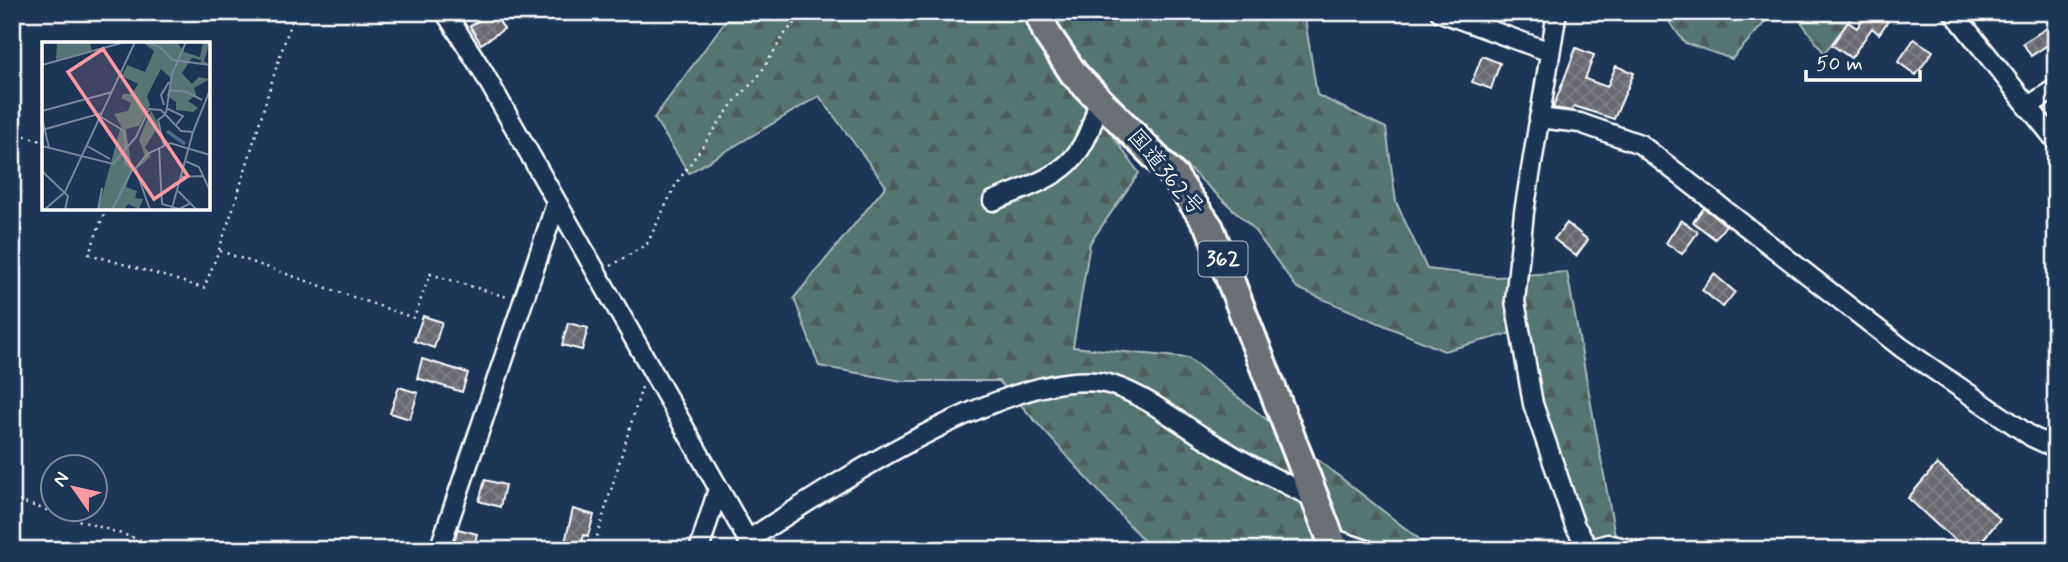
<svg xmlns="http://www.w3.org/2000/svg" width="2068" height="562" viewBox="0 0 2068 562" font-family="Mynerve,'Klee One',sans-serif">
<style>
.forest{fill:url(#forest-firs);stroke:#aabab9;stroke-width:2}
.building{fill:url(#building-cross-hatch);stroke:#fff;stroke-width:2}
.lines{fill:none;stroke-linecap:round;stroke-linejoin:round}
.minor-casing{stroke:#fff;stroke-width:23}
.highway-casing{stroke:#fff;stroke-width:32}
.path{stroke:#fff;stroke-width:2.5;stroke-dasharray:2 5;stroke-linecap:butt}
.minor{stroke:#1d3557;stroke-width:18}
.highway{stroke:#6b6f75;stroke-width:26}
.labels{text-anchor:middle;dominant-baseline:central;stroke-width:7;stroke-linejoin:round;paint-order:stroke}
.shield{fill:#1d3557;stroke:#bbc2cd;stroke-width:2}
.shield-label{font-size:21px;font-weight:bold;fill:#fff}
.street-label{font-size:23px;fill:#fff;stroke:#1d3557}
.inset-river{fill:none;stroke:#496c90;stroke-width:3.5}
.inset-road{fill:none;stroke:#77869a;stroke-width:2}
.view{fill:#ff9aa2;fill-opacity:0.15;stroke:#ff9aa2;stroke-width:3.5}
.inset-edge{fill:none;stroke:#fff;stroke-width:3.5}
</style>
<defs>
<pattern id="forest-firs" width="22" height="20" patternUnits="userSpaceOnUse" patternTransform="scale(1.75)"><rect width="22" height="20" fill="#557473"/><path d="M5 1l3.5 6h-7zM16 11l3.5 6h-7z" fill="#505c5c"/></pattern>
<pattern id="building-cross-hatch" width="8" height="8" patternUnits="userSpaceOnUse" patternTransform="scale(1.75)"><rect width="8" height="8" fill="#686971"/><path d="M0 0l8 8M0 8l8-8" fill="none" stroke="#7f8086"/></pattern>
</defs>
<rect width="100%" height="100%" fill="#1d3557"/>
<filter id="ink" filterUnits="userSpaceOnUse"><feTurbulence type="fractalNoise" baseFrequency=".0143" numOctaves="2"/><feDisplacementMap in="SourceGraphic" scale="14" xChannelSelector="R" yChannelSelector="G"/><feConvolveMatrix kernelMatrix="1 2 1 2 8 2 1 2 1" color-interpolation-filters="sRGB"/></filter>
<g filter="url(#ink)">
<!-- forest -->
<g class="forest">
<polygon points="732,12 1025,12 1139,173 1090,243 1073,347 1188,358 1433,550 1152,550 999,381 902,381 819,366 794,298 886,186 819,96 689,173 654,118"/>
<polygon points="1052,12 1304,12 1317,95 1386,128 1396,202 1427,269 1496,277 1567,272 1616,541 1595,539 1566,501 1519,331 1444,351 1297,288 1251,226 1117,102 1062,35"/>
<polygon points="1662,12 1774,12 1732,59 1685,43"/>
<polygon points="1794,12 1856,12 1824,53"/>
</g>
<!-- building -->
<g class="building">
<polygon points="493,12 504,29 481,44 470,26"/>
<polygon points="1867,12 1876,12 1888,21 1879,34 1872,28 1851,58 1832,45 1848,22 1857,28"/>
<polygon points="2050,26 2056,35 2056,63 2046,46 2031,56 2023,43"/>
<polygon points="1914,39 1933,51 1916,75 1898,62"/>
<polygon points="1576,48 1594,55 1585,79 1607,87 1616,66 1634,73 1614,119 1574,106 1572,111 1553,108"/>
<polygon points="1482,56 1500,63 1491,89 1472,82"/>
<polygon points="1704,208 1726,225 1715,239 1693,222"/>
<polygon points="1681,220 1698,232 1682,254 1666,243"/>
<polygon points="1567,223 1588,240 1576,256 1554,239"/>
<polygon points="1714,274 1735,292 1723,307 1702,290"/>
<polygon points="423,316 442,322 434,348 414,341"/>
<polygon points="568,323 588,328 582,350 562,345"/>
<polygon points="422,359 468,373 462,392 417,378"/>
<polygon points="399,387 418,393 410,419 390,413"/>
<polygon points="1937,464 2000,519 1974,550 1968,550 1937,525 1908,498"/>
<polygon points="485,480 505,485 500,507 479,501"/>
<polygon points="573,509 594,515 588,536 584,535 580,550 563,550"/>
<polygon points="458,529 477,534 473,550 451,550"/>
</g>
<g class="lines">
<!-- minor casing -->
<g class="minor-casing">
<g id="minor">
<polyline points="445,12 482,70 753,549"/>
<polyline points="1440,12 1550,52"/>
<polyline points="1557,12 1524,212 1515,301 1533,404 1575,526 1589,549"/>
<polyline points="1953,12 2056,141"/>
<polyline points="2027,107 2056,88"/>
<polyline points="1539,118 1580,123 1640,144 1902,348 2032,437 2056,448"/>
<path d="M993 201C1057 175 1082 171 1099 99"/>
<polyline points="1331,538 1367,550"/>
<path d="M748 540C824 491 1023 358 1112 385 1143 395 1172 417 1200 435 1236 458 1276 480 1316 499"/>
<polyline points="439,550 556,204"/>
<polyline points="699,550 718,489"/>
<polyline points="1587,550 1608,544 1634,550"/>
</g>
</g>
<!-- highway casing -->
<g class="highway-casing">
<polyline id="highway" points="1038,12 1047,34 1074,74 1174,176 1210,228 1335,550"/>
</g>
<!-- path -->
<g class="path">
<polyline points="12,113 19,134 44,142"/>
<path d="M106 208 89 254 204 288C241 199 262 103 295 12"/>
<polyline points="220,251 414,318 430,274 507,297"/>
<polyline points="611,266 647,244 676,184 733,103 758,77 786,32 806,12"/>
<polyline points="12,499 172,550"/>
<polyline points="127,550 131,536"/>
<polyline points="593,550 642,387"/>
</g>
<!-- minor -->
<use href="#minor" class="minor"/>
<!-- highway -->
<use href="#highway" class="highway"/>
</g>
</g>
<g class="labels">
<!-- shield labels -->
<rect class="shield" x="1198.5" y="241.5" width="49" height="35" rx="5"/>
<g class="shield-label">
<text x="1223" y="259">362</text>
</g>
<!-- street labels -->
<g class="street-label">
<text transform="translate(1165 173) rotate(50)">国道362号</text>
</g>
</g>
<!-- overview -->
<g transform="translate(42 42)">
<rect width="168" height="168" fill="#1d3557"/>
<path d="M15 0H48L50 9 14 18ZM100 0H135L142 10 158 15 161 0H168L162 19 168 23H158L159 18 150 16 140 31 150 42 157 35 168 37 152 46 154 53 146 59 156 66 151 70 134 68V60L125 54 130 37 119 27 105 54 108 63 97 84 84 87 90 128 84 145 95 149 93 156 101 157 97 167 86 162 82 168H56L79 84 72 72 86 69 89 61 79 56 81 52H90L96 42 80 34 85 23 103 30 112 9ZM109 68 117 84 103 105 109 114 94 128 103 114 97 98Z" fill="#557473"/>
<path class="inset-river" d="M125 89 143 102"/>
<path class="inset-road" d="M104 0 118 5 131 18 168 23M0 23 83 0M127 48 145 50 160 58M122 63 119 53 127 40M124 66 141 74 134 83M0 69 70 50M124 71 130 32 144 0M59 75 82 89 84 107M0 76 7 106M0 88 60 71M0 104 71 122 94 95 107 67 119 68 139 89 151 90 168 48M45 104 68 117M122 104 116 78 124 72M117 106 120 162 137 167 149 161M83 111V122L94 128 108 168M143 119 157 125 168 149M93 127 105 112 128 101 168 113M0 129 26 154 23 168M138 135 161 134M136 149 155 168M130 166 151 90M2 168 23 150 93 0M56 168 60 146M70 168 91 126"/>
<path class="view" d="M61 7 146 134 112 157 26 30Z"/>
<rect width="168" height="168" class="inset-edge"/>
</g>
<!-- margin -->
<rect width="2068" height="562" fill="none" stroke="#1d3557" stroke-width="42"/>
<rect x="21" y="21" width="2026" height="520" fill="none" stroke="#fff" stroke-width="2.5" filter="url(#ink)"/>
<!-- north arrow -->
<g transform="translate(74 488) rotate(304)"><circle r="33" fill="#1d3557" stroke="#77869a" stroke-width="2"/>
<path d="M0-5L12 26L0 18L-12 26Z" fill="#ff9aa2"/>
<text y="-10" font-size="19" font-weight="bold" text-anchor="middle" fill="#ffffff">N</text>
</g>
<!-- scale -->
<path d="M1806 70v10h114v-10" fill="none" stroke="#ffffff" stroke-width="3.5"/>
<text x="1816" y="70" font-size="21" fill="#ffffff" stroke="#1d3557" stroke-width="5" paint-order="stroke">50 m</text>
</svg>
